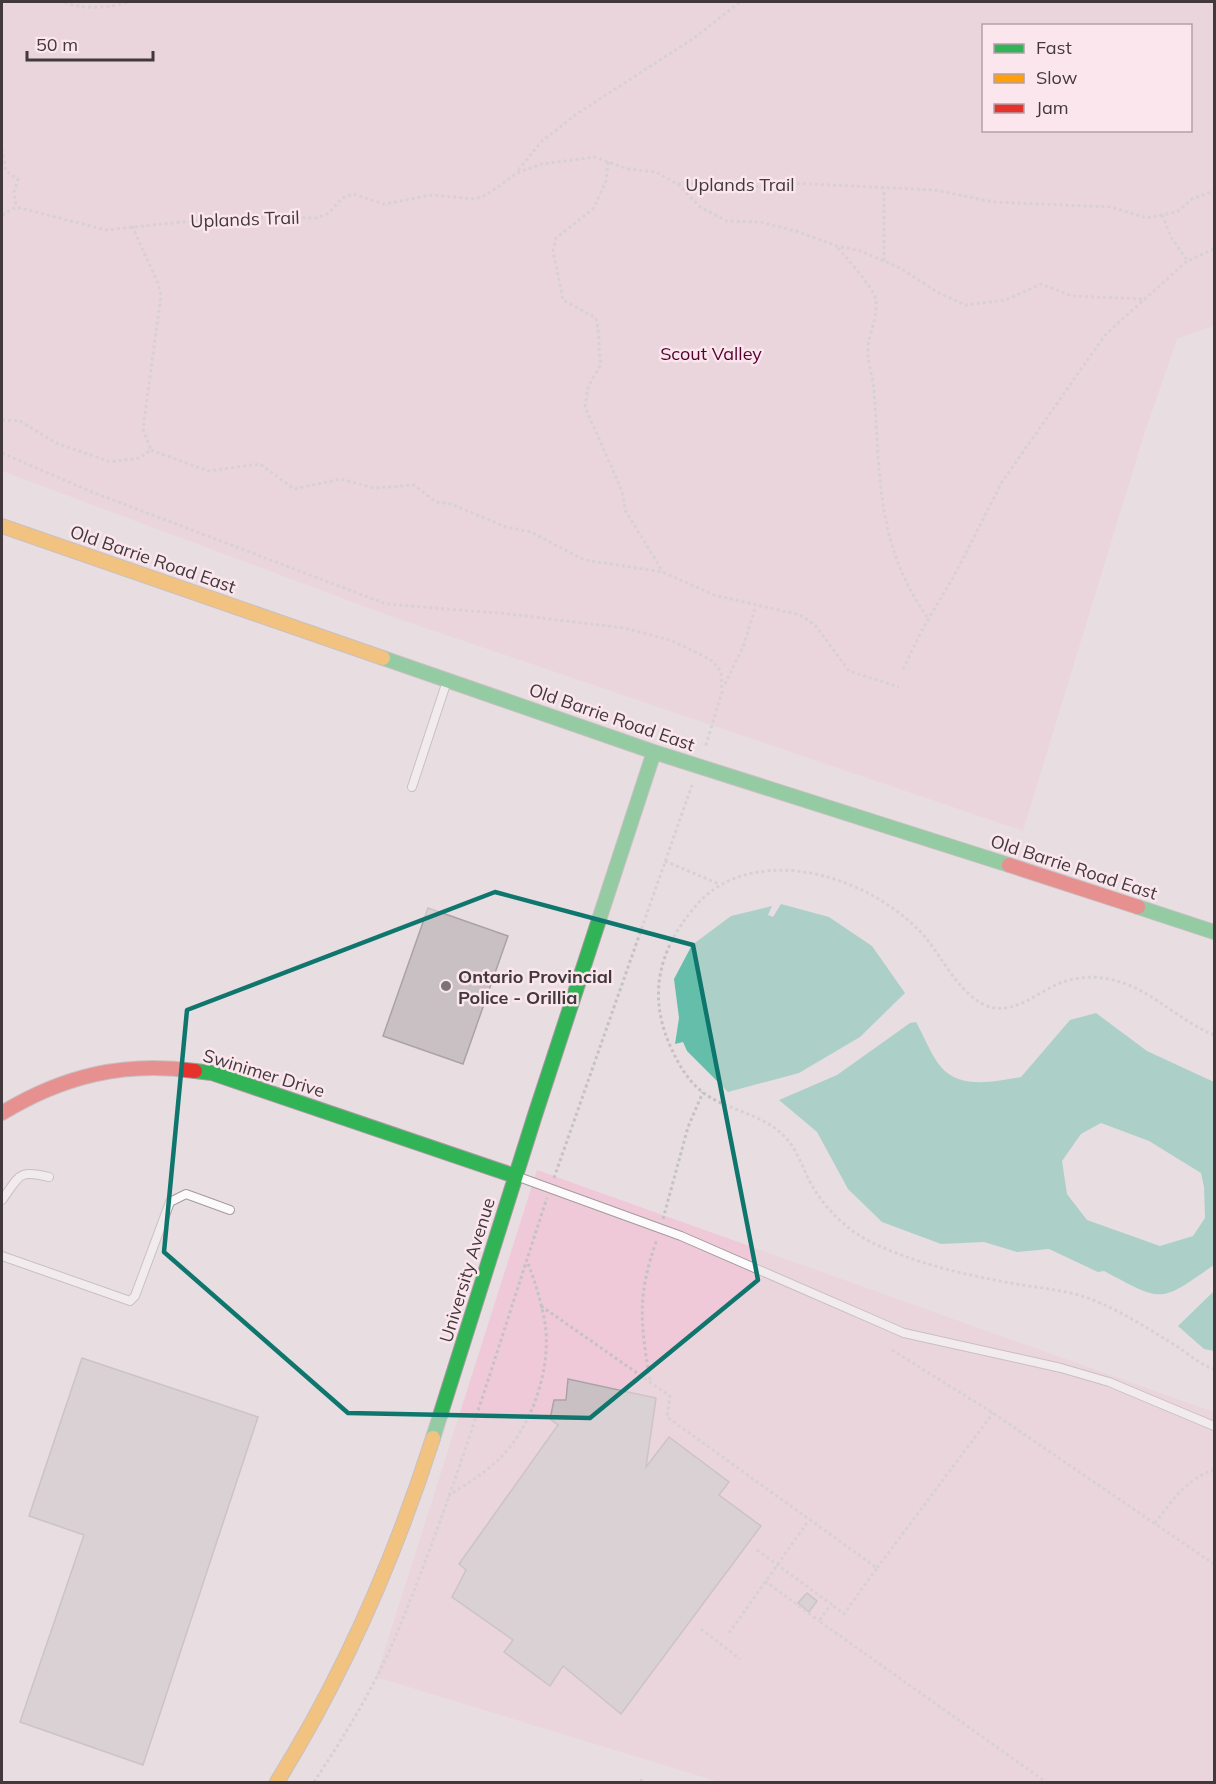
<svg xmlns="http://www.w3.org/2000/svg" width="1216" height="1784" font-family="Mulish,sans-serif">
<rect width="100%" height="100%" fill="#e8dee1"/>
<path fill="#f0c9d8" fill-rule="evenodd" d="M2,2h1212v324l-37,13 -34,99 -120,393 -639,-217 -382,-143zM984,26h206v104h-206z
M537,1170l677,242v370h-495l-343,-105z"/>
<path fill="#65bea9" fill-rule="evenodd" d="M781,904l48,13 43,29 33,47 -45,44 -61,36 -71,19 -41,-41 -4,-9 -8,2 4,-26 -5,-39 18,-34 39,-29 41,-10 -4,9 5,2z
M1096,1013l51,38 67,31v183c-55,38 -50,38 -110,6l-6,1 -49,-23 -32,3 -33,-10 -43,2 -59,-22 -34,-33 -31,-57 -38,-32 58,-25 73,-52 6,-1c8,14 15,33 25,45 19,23 56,14 80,10l49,-57zM1101,1123l48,18 52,32 3,14 1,31 -12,18 -33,10 -73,-26 -20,-26 -5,-33 19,-27z
M1214,1291v60l-10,-2 -26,-23z"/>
<path fill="#c9c0c3" stroke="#aaa3a5" stroke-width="1.5" d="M428,908l80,28 -45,128 -80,-28z
M82,1358l176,59 -115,348 -123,-43 64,-187 -55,-19z
M568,1379l88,19 -10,69 23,-30 60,45 -10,13 42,31 -140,188 -58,-48 -13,20 -46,-34 9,-12 -61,-43 14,-27 -7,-6 99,-139 -8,-6 4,-19h12z
M807,1593l10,8 -8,11 -11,-9z"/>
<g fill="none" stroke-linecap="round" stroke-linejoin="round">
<defs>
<path id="lane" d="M412,787l34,-103
M516,1176l165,60 223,97 157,35 48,14 105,44
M2,1200c18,-24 15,-31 47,-23
M2,1256l128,45 5,-5 35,-94 16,-8 44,16"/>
<path id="fast" d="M383,658l271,94 355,113
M1138,907l76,25
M195,1071l17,2 303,103
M433,1438l102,-323 119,-363"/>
<path id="slow" d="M2,526l381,132
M277,1782c67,-108 117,-222 156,-344"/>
<path id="jam" d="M1009,865l129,42
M2,1113c61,-37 122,-52 193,-42"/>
</defs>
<use href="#lane" stroke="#a29b9d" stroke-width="10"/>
<use href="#fast" stroke="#a29b9d" stroke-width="16"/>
<use href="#slow" stroke="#a29b9d" stroke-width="16"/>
<use href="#jam" stroke="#a29b9d" stroke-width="16"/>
<path stroke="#c5c2c2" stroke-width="3" stroke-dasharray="3 3" stroke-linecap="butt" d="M65,2c14,8 48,6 63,0
M2,149l4,22 12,8 -4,13 2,15
M608,162l-2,19 -13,28 -37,29 -3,13 10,49 33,18c4,16 2,30 5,46l-13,23 -3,20 37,84 3,19 38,62
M518,170l24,-29 36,-28 116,-75 46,-36
M678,184l22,23 27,14 33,1 36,9 41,15 24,5 39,17 39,25 26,12 41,-5 35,-16 31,12 71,3
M2,215l14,-8 90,23 124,-13 87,1 12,-5 13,-15 11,-4 31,10 48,-9 43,4 11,-4 31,-22 24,-9 54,-7 33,12 28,3 21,12 35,-2 36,6 32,-5 31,1 124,6 58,12 118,5 36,11 30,-6 15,-13 22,-8
M1162,215l10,24 15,21
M132,226l26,57 3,12 -18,134 8,21
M838,248c9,11 36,40 38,52 2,18 -7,32 -8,49 -1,13 5,28 6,41 6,84 2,156 54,228
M884,261v-73
M2,420l18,1 36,22 55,19 28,-4 12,-8
M151,450l57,21 52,-7 34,25 47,-10 33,9 40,-3 22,17 15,2 55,23 25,5 53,28 79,12 51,23 86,20 15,10 34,46 50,16
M2,453l90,39 294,112 123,10 115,14 46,12 40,19 11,12 1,21 -17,56
M903,669l21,-43 30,-50 48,-94 103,-147 82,-74 27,-12
M725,684l18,-37 13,-42
M665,861l54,23
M1214,1035c-39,-16 -68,-52 -112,-57 -13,-2 -29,0 -42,5 -22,9 -47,33 -73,23 -27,-11 -44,-47 -61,-68 -26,-30 -64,-52 -102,-62 -46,-12 -99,-7 -130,32 -37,44 -47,91 -21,144 8,17 19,34 35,44 24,15 55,19 75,39 12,11 18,28 25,43 16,32 43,57 76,70 44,19 91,29 138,37 26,4 51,6 76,17 28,12 54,29 80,45 12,8 23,18 36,22
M554,1178l138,-393
M663,1219l25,-92 15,-35
M541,1306l129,90 -3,21 210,151 -33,46 -13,-10
M892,1350l101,63 221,151
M650,1380c-10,-59 -13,-84 7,-141
M448,1496c17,-11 34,-21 49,-35 34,-31 55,-92 48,-138 -4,-22 -10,-42 -18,-62
M1155,1523c17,-22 32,-45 59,-53
M757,1550l74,54 -12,17 227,161
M877,1568l116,-155
M765,1581l54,40
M701,1629l39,30
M729,1633l80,-113
M314,1782c29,-44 59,-92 80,-142 60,-143 104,-294 153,-442
M641,1782l1,-6"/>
<use href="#lane" stroke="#fcfafa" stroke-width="8"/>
<use href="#fast" stroke="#30b455" stroke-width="14"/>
<use href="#slow" stroke="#ff9f0a" stroke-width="14"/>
<use href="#jam" stroke="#e5322d" stroke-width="14"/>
</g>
<path d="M0 0H1216V1784H0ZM495,892l198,53 65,335 -168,138 -242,-5 -184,-161 23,-242z" fill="#e8dee1" fill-opacity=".55" fill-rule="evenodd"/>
<path fill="none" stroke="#0f766e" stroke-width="4.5" stroke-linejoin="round" d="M495,892l198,53 65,335 -168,138 -242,-5 -184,-161 23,-242z"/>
<circle fill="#7b7376" stroke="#fbe6ed" stroke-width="2" cx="446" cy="986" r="6"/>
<g text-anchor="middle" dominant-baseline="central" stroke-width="5" stroke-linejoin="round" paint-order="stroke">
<g font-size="18" fill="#41393c" stroke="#fbe6ed">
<text x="740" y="184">Uplands Trail</text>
<text transform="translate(245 219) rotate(-2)">Uplands Trail</text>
<text transform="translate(153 559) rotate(19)">Old Barrie Road East</text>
<text transform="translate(612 717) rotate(19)">Old Barrie Road East</text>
<text transform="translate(1074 867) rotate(18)">Old Barrie Road East</text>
<text transform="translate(264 1073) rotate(17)">Swinimer Drive</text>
<text transform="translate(467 1270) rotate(-73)">University Avenue</text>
</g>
<g font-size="18" fill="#550130" stroke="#fbe6ed">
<text x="711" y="353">Scout Valley</text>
</g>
<g font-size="18" font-weight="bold" fill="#41393c" stroke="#fbe6ed" text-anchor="start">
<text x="458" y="976">Ontario Provincial<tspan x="458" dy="21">Police - Orillia</tspan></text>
</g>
</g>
<rect width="1216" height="1784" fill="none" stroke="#41393c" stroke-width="6"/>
<rect x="982" y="24" width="210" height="108" fill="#fbe6ed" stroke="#b1a1a6" stroke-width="1.5"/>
<rect x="994" y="44" width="30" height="9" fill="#30b455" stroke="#b1a1a6" stroke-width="1.5"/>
<text x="1036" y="54" font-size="18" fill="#41393c">Fast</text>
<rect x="994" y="74" width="30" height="9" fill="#ff9f0a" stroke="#b1a1a6" stroke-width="1.5"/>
<text x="1036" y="84" font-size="18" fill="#41393c">Slow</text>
<rect x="994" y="104" width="30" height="9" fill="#e5322d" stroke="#b1a1a6" stroke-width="1.5"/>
<text x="1036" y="114" font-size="18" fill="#41393c">Jam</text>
<path d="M27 51v9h126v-9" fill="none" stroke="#41393c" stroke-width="3"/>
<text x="36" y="51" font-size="18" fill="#41393c" stroke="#fbe6ed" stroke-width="4.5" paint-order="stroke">50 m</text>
</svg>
